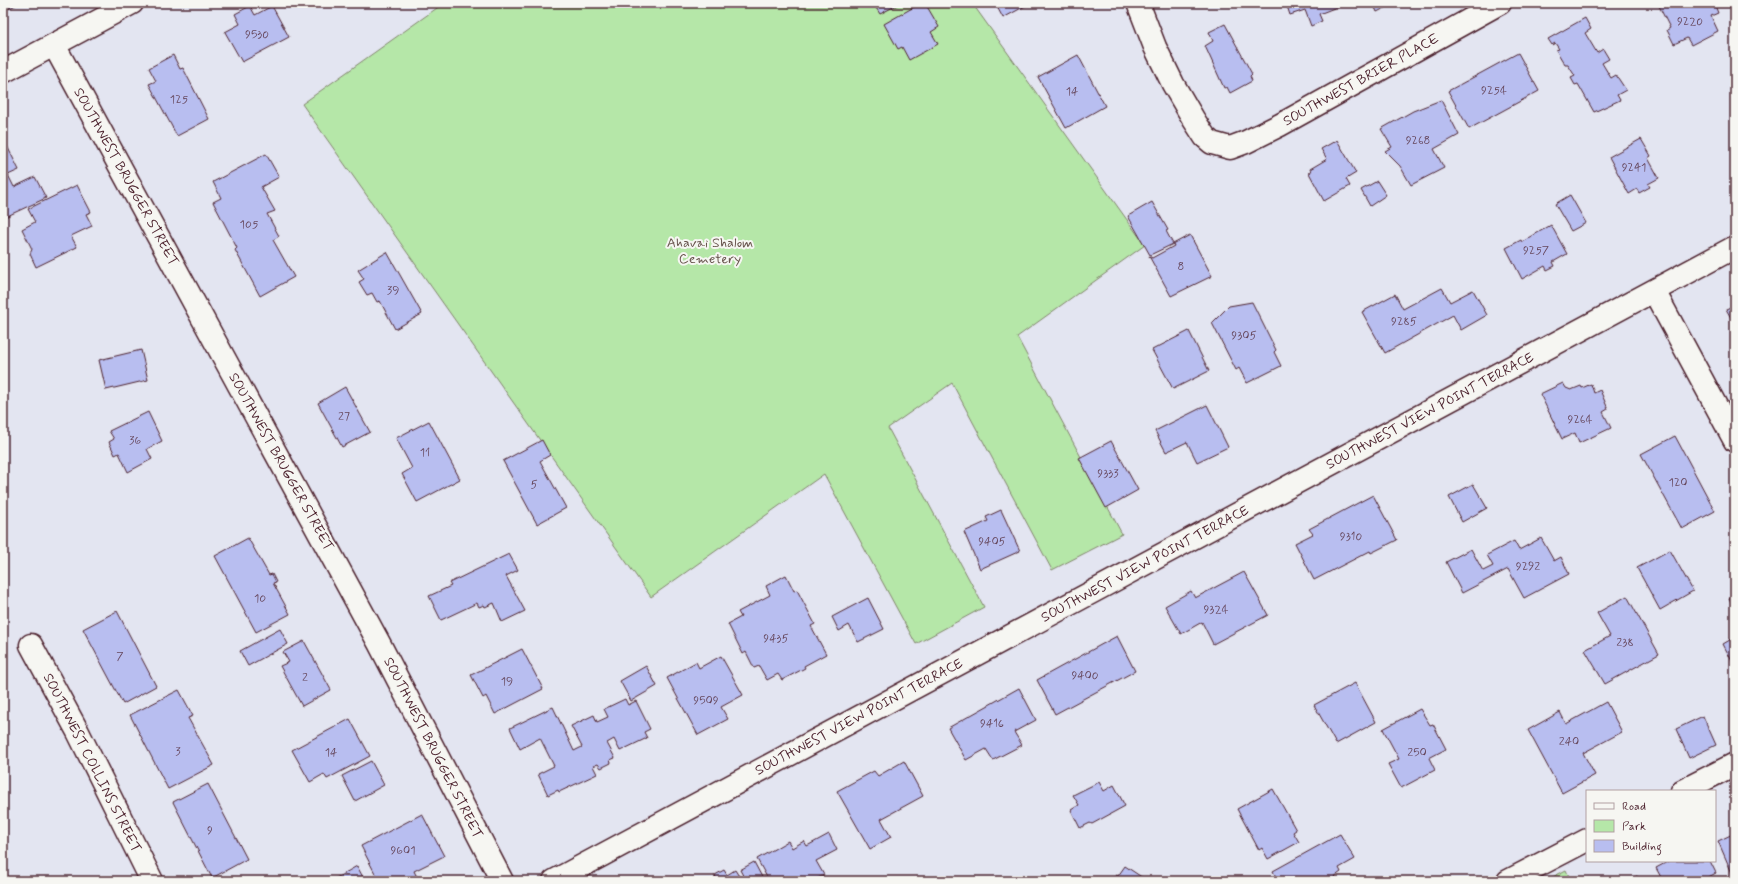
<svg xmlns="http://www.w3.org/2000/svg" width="1738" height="884" font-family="Mynerve,sans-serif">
<rect width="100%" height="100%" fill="#e3e5f1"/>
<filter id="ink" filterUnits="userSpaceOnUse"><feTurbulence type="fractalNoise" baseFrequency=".025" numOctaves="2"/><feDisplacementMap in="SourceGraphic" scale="8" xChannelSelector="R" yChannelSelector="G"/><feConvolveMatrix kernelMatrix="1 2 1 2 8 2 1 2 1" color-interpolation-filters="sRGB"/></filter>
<g filter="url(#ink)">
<path fill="#b5e7a8" stroke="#80836a" d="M444,3h528l173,242 -128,92 105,197 -70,36 -100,-187 -64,45 96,179 -68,37 -92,-170 -173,123 -349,-493z
M1566,870l5,11h-26z"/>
<path fill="#b8bef0" stroke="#4a1f2b" d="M3,3h16l-16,9z
M873,3h28l-21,11z
M921,3h4l14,24 -8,5 7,12 -29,16 -7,-13 -4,2 -14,-25z
M995,3h31l1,2 -24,13z
M1286,3h61l-28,11 3,7 -11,5 -6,-16 -15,5z
M1373,3h22l-18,9z
M1660,3h54l4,10 -7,3 7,15 -27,14 -4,-7 -13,6 -7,-14 3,-2 -12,-24z
M250,6l5,9 17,-9 17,31 -47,25 -17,-30 15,-8 -5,-10z
M1585,18l6,11 -6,4 12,20 6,-4 6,10 -7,4 9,15 5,-3 10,15 -9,5 3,5 -26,12 -16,-28 -3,1 -4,-7 4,-2 -7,-11h-3l-9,-15 3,-1 -4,-6 -3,2 -4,-6z
M1225,24l27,50 -2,2 2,5 -22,12 -3,-6 -3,1 -19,-42 8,-5 -4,-9z
M1518,53l21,38 -70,38 -21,-38z
M173,55l7,14 3,-1 26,51 -32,17 -28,-52 7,-3 -7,-13z
M1078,55l27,51 -39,22 -28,-51z
M1441,100l18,35 -25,14 10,19 -33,17 -11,-19 -15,-15 7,-4 -11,-18 32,-18z
M1641,139l10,17 -3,2 11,20 -11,6 2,3 -11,6 -2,-4 -8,5 -20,-37z
M1337,140l19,33 -10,6 4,7 -26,15 -15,-28 2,-1 -1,-3 17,-10 -6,-10z
M7,146l12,24 -11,5 6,12 21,-10 11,21 -43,20v-70z
M266,154l13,23 -18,10 14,24 -8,3 12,22 -6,4 21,37 -34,19 -25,-46 2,-2 -24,-46 8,-4 -8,-16z
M1377,181l9,14 -16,11 -9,-16z
M77,185l14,27 -5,2 6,12 -21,10 6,11 -41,20 -6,-13 2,-5 -10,-20 13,-7 -7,-13z
M1570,195l16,28 -15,8 -16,-27z
M1152,202l16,28 -2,1 7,13 -23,11 -22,-39z
M1551,225l16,29 -14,8 2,4 -8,4 -2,-4 -23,13 -16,-31 15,-8 1,2z
M1190,235l22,41 -41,20 -22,-40 3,2 22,-12 -1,-2z
M387,252l35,62 -27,15 -15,-28 -3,1 -5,-9 -5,2 -8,-13 5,-3 -6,-9z
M1442,288l8,14 23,-12 14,25 -26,15 -8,-15 -68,38 -23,-41 33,-18 8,15z
M1252,302l24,48 -2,2 7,14 -34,17 -8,-15 -3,2 -24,-47 17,-17z
M1735,305v20l-9,-16z
M1189,331l20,40 -36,18 -21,-39z
M141,350l7,30 -42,10 -7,-30z
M1563,383l3,5 5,2 10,-4 1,2 9,-4 3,9 6,-3 8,19 -5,3 8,16 -32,15 -4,-10 -13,6 -22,-45z
M345,387l25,45 -28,15 -24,-44z
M1207,405l21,42 -31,15 -10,-20 -21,10 -11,-21z
M148,412l14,29 -15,8 5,10 -24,13 -9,-19 -4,2 -6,-13 5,-3 -5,-8z
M429,421l31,58 -43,23 -15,-28 10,-6 -16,-30z
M1675,436l40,75 -33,18 -41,-75z
M542,440l8,15 -10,6 26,47 -29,16 -34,-63z
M1111,441l27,49 -32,18 -27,-50z
M1473,484l14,24 -25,14 -13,-25z
M1373,495l24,45 -26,13 -1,-2 -56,29 -19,-37 18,-9 -4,-5z
M1001,510l19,41 -40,18 -16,-37 24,-11 -2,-4z
M248,538l21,37 3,-1 4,8 -3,1 17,31 -34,18 -41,-76z
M1541,538l13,23 7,-4 8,17 -45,24 -16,-29 -46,24 -16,-31 25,-13 12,22 10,-5 -6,-11 27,-14 5,9z
M1670,550l23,41 -33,19 -23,-42z
M509,554l9,16 -12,6 19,35 -23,11 -8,-19 -9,4 -1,-2 -5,2 -2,-4 -36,17 -12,-24 22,-10 -2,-3z
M1244,572l24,43 -55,29 -11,-22 -21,12 -16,-28 26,-15 4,7z
M786,575l8,16 3,-1 18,34 -4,2 15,28 -22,12 1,2 -23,12 -4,-6 -11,6 -8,-14 -5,2 -8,-16 -3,2 -15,-30 13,-7 -3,-5 32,-17 -4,-9z
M1735,595v15l-6,-12z
M1627,596l32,58 -54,30 -20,-34 25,-14 -13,-23z
M868,598l16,31 -26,13 -9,-17 -10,6 -7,-14z
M117,611l39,75 -33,18 -40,-75z
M280,629l8,15 -40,22 -8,-15z
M1117,636l18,35 -80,43 -18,-34z
M1735,637v30l-12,-23z
M304,641l27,49 -29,16 -22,-40 9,-4 -6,-10z
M522,649l21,40 -48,25 -9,-18 -3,2 -12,-23z
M721,656l22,39 -22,12 7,12 -30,16 -31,-57 29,-16 3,6z
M646,666l11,20 -26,15 -11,-20z
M1355,683l21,39 -40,22 -22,-39z
M1019,688l17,32 -22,12 8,13 -29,15 -7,-11 -20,11 -18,-32z
M179,690l14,26 -5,2 26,47 -46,24 -38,-74z
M625,699l3,6 8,-4 14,28 -6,3 3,6 -27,13 -6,-12 -7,4 8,15 -5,2 1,3 -10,5 -3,-4 -5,2 4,8 -38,18 -1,-2 -10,5 -10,-21 16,-8 -14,-28 -20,11 -10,-21 43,-21 21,44 8,-4 -11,-21 23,-11 3,7 11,-5 -4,-8z
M1606,702l16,30 -39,21 12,22 -33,18 -34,-63 32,-18 6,12z
M1420,709l10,16 3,-1 13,25 -17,9 6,12 -34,18 -13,-24 11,-5 -16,-30z
M1703,716l13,29 -27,13 -13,-29z
M350,719l20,37 -43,23 -3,-5 -14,8 -18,-32z
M371,761l13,24 -29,16 -13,-25z
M904,761l19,35 -42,23 10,18 -21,12 -33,-58 37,-20 4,5z
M1099,782l5,9 10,-6 11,21 -33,18 -2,-1 -10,5 -9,-18 8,-5 -6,-10z
M208,784l39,75 -35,19 -39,-76z
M1273,789l23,41 -3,2 6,10 -31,17 -6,-11 -3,2 -22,-41z
M422,814l22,42 -30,15 5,10h-40l-18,-35z
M1735,833v47l-17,-39z
M829,834l8,16 -21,11 8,14 -12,6h-43l-12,-22 31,-18 4,7 12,-7 3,5z
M1340,834l15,25 -16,9 2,4 -7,5 3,4h-59l-5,-10z
M1669,861h41l6,12 -15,8h-38l-7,-13z
M754,862l10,19h-18l-6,-11z
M357,866l8,15h-34z
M1125,866l18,12 -2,3h-30l5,-6 2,1z
M724,870l3,5 8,-5 7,11h-25l-2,-6z
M1637,876l3,5h-11z
M1081,877l7,4h-9z"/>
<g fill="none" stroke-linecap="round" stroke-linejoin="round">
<defs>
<path id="minor" d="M1138,3l17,44 18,37 21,36 11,17 7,6 18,5 16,-6 34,-17 220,-122
M54,45l325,598 123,238
M3,72l129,-69
M1654,291l81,150
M31,645l47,87 74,149
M554,881l1181,-634"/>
<path id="tertiary" d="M1682,791l53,-27
M1508,881l79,-41"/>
</defs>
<use href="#minor" stroke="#4a1f2b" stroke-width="25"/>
<use href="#tertiary" stroke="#4a1f2b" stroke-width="25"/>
<use href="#minor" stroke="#f6f6f2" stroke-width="22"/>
<use href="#tertiary" stroke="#f6f6f2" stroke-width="22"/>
</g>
</g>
<g text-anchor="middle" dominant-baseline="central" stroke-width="4" stroke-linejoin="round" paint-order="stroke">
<g font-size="12" fill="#66475c">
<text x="1690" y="22">9220</text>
<text x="257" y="35">9530</text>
<text x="1494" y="91">9254</text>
<text x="1072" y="92">14</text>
<text x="179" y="100">125</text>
<text x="1418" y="141">9268</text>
<text x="1634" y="168">9241</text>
<text x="249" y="225">105</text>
<text x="1536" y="251">9257</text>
<text x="1181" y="267">8</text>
<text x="393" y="291">39</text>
<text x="1404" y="322">9285</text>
<text x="1244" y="336">9305</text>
<text x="344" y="417">27</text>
<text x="1580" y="420">9264</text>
<text x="135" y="441">36</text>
<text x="425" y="453">11</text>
<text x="1108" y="474">9333</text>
<text x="1678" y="483">120</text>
<text x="534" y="485">5</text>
<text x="1351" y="537">9310</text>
<text x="992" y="542">9405</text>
<text x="1528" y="567">9292</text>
<text x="260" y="599">10</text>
<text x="1216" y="610">9324</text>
<text x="776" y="639">9435</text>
<text x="1625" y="643">238</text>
<text x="120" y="657">7</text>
<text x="1085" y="676">9400</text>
<text x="305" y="678">2</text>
<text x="507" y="682">19</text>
<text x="706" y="701">9509</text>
<text x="992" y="724">9416</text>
<text x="1569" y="742">240</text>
<text x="178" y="752">3</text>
<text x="331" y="753">14</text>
<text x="1417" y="753">250</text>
<text x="210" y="831">9</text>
<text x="403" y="851">9601</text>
</g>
<g font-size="14" fill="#4a1f2b" stroke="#f6f6f2">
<text transform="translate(1361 80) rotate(-29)">SOUTHWEST BRIER PLACE</text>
<text transform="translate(126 177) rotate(61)">SOUTHWEST BRUGGER STREET</text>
<text transform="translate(1430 411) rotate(-28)">SOUTHWEST VIEW POINT TERRACE</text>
<text transform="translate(281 462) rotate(61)">SOUTHWEST BRUGGER STREET</text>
<text transform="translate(1145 564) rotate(-28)">SOUTHWEST VIEW POINT TERRACE</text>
<text transform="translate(859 717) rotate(-28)">SOUTHWEST VIEW POINT TERRACE</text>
<text transform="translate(433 748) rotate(63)">SOUTHWEST BRUGGER STREET</text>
<text transform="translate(92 763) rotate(63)">SOUTHWEST COLLINS STREET</text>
</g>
<g font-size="14" fill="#65514a" stroke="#f6f6f2">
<text x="710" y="243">Ahavai Shalom<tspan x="710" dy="16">Cemetery</tspan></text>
</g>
</g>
<rect width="1738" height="884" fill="none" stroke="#f6f6f2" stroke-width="16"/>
<rect x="8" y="8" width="1722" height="868" fill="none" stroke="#4a1f2b" stroke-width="1.5" filter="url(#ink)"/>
<rect x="1586" y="790" width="130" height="72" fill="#f6f6f2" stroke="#b1a0a2"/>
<rect x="1594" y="803" width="20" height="6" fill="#f6f6f2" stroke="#b1a0a2"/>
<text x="1622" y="810" font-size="12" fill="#4a1f2b">Road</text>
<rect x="1594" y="820" width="20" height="12" fill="#b5e7a8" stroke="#b1a0a2"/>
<text x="1622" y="830" font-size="12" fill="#4a1f2b">Park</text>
<rect x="1594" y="840" width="20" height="12" fill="#b8bef0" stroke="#b1a0a2"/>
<text x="1622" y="850" font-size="12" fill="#4a1f2b">Building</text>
</svg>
